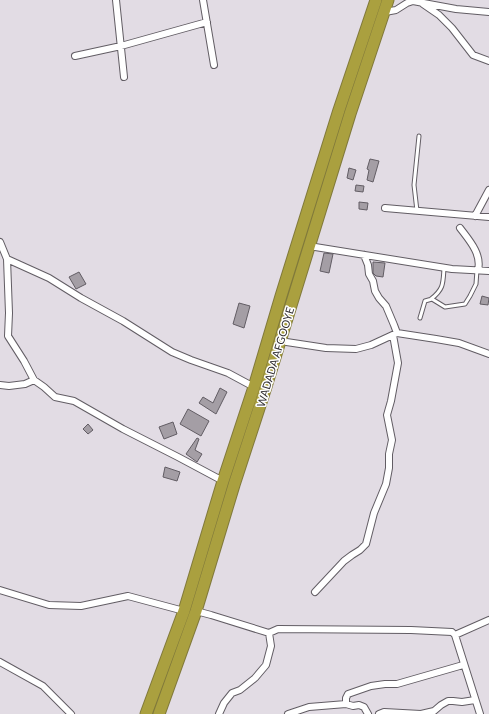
<svg xmlns="http://www.w3.org/2000/svg" width="489" height="714" font-family="Lato,sans-serif">
<rect width="100%" height="100%" fill="#e2dce4"/>
<path fill="#a49ea5" stroke="#625d64" d="M370,159l9,2 -6,21 -6,-2 2,-10 -2,-1z
M349,168l7,2 -3,10 -6,-2z
M356,185l8,1 -1,6 -8,-1z
M359,202l9,1 -1,7 -8,-1z
M324,253l9,1 -4,19 -9,-2z
M373,262l12,1 -2,14 -7,-1 -3,-3z
M79,272l7,12 -10,5 -7,-12z
M482,296l7,2 -1,7 -8,-1z
M239,303l11,3 -6,22 -11,-4z
M220,388l7,4 -11,22 -17,-11 4,-6 10,6z
M188,409l21,12 -8,15 -21,-12z
M173,422l4,12 -13,5 -5,-12z
M88,424l5,6 -5,4 -5,-5z
M197,438l2,1 -4,11 7,4 -5,8 -11,-8z
M165,467l15,5 -3,9 -14,-4z"/>
<g fill="none" stroke-linecap="round" stroke-linejoin="round">
<defs>
<path id="lane" d="M417,211l-3,-26 5,-49
M431,299c13,-10 12,-16 13,-31
M420,318l5,-17 7,-2 13,8 20,-3 5,-8 6,-12 1,-14"/>
<path id="street" d="M116,0l8,77
M203,0l11,65
M423,4l16,11 13,13 21,27 16,6
M385,12l11,-2 11,-7 6,-2 43,8 33,3
M75,56l46,-10 86,-24
M385,208l104,9
M475,216l14,-26
M460,228c9,12 22,26 18,42
M0,242l7,17 2,54 -1,23 16,25 10,19 10,7 11,10 19,4 49,28 55,28 45,24
M309,246l143,23 37,2
M364,255l4,10 1,9 4,7 2,10 4,7 7,8 8,19 3,8
M7,259l42,19 32,20 42,23 49,31 19,8 37,13 26,14
M280,341l46,7 30,1 15,-4 26,-12 39,6 23,4 30,11
M0,385l9,1 16,-2 9,-4
M0,590l49,15 32,1 47,-10 56,15
M315,592l29,-31 8,-6 8,-5 6,-6 8,-31 12,-29 3,-16v-14l3,-14 -5,-25 4,-14 7,-38 -5,-28
M196,611l15,4 58,18 9,-4 133,1 41,2 3,3 25,79
M455,635l34,-15
M0,662l43,24 28,28
M346,704v-6l2,-4 23,-8 14,-2h12l66,-19
M219,714l5,-11 8,-10 8,-3 15,-12 11,-13 5,-19 -2,-13
M288,714l21,-7 37,-3 7,2 6,-1 5,2 4,7
M379,714l5,-2 37,2 13,-3 7,-6 7,-4h5l9,1 13,-2"/>
<path id="highway" d="M146,714l38,-103 39,-130 31,-94 27,-91 58,-186 37,-110
M159,714l37,-103 38,-126 31,-95 85,-276 38,-114"/>
</defs>
<use href="#lane" stroke="#625d64" stroke-width="5"/>
<use href="#street" stroke="#625d64" stroke-width="8"/>
<use href="#highway" stroke="#80793b" stroke-width="13"/>
<use href="#lane" stroke="#fff" stroke-width="3"/>
<use href="#street" stroke="#fff" stroke-width="6"/>
<use href="#highway" stroke="#aaa03f" stroke-width="11"/>
</g>
<g text-anchor="middle" dominant-baseline="central" stroke-width="3" stroke-linejoin="round" paint-order="stroke">
<g font-size="11" fill="#323033" stroke="#fff">
<text transform="translate(275 357) rotate(-73)">WADADA AFGOOYE</text>
</g>
</g>
</svg>
